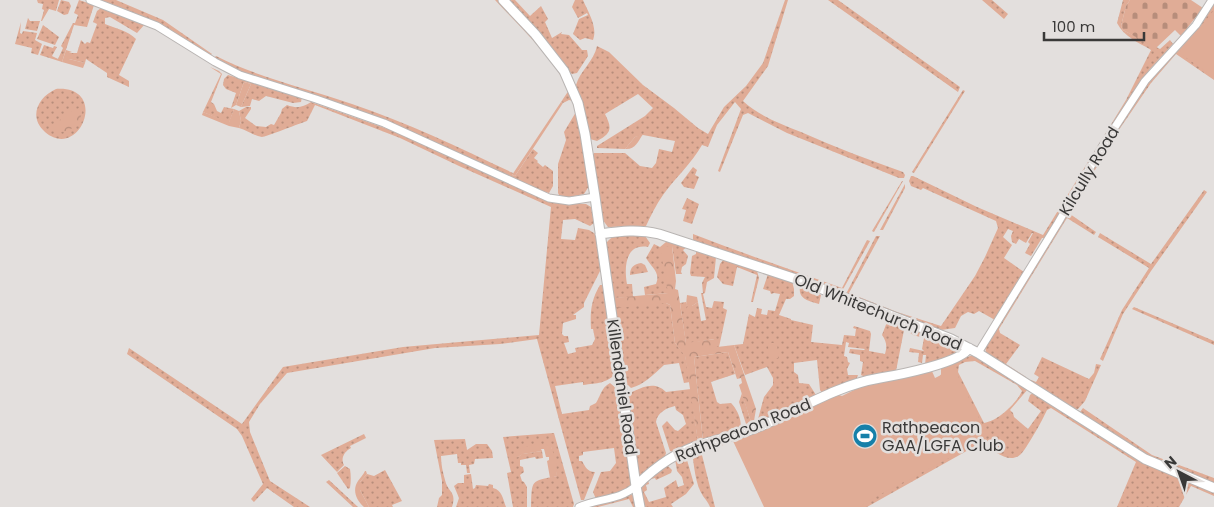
<svg xmlns="http://www.w3.org/2000/svg" width="1214" height="507" font-family="Poppins,sans-serif">
<defs>
<pattern id="grass-dots" width="8" height="8" patternUnits="userSpaceOnUse" patternTransform="scale(1.25)"><rect width="8" height="8" fill="#e0ac96"/><path d="M2 2h.1M6 6h.1" fill="none" stroke="#b78d7b" stroke-width="1.8" stroke-linecap="round"/></pattern>
<pattern id="forest-crowns" width="20" height="18" patternUnits="userSpaceOnUse" patternTransform="scale(1.25)"><rect width="20" height="18" fill="#e0ac96"/><path d="M2 6a3 3 0 1 1 6 0M12 15a3 3 0 1 1 6 0" fill="none" stroke="#b78d7b"/></pattern>
<pattern id="cemetery-stones" width="16" height="16" patternUnits="userSpaceOnUse" patternTransform="scale(1.25)"><rect width="16" height="16" fill="#e0ac96"/><path d="M2 7V4a2 2 0 0 1 4 0v3zM10 15v-3a2 2 0 0 1 4 0v3z" fill="#b78d7b"/></pattern>
</defs>
<rect width="100%" height="100%" fill="#e3dfdd"/>
<path fill="url(#grass-dots)" fill-rule="evenodd" d="M37,0h22l-3,11 -7,-2 -7,12h-2l-3,10 -12,-2 3,-11 2,3h11l3,-11 -2,-1 1,-5 -5,-1z
M61,0l8,2 2,4 -3,8 -4,1 -7,-4z
M79,0l15,5 -7,22 -13,-2 -12,37 -22,-7 4,-10 9,3 1,-2 3,1 -5,9 6,3 5,-11 -2,-2 12,-23h2l3,-8 -4,-2z
M100,0h16l47,20 49,34 -2,2c-35,-25 -68,-42 -110,-56z
M495,0h3l48,52 17,21 16,42 10,71 -5,8 -18,4 -7,-3 -1,-2v-29l8,-24 -2,-8 12,-20 -3,-11 -4,-1 -6,3 -2,-1 8,-12c-18,-35 -48,-62 -74,-90z
M507,0h8l15,16 11,-10 7,13 -3,3 7,16 10,-6 -1,2 8,1 13,15h5l1,6 -11,17 -5,1 -3,-2z
M575,0h8c5,12 15,27 10,40l-8,-2 -5,2 -7,-6 6,-15 9,-4 -1,-2 -9,5 -6,-11z
M785,0h3l-20,66 -25,35c16,15 38,23 58,31 34,15 68,28 102,40l2,3 -1,3h-5l-112,-45 -39,-20 -5,2 -23,57 -2,-1 23,-62 -6,-7 -18,23 -9,22 -6,-2c-10,18 -27,33 -39,50 -7,10 -12,20 -17,31l-38,1 -6,-8 -10,-63 2,-3h31l15,13 12,2 4,-5 3,-14 13,3 3,-11 -32,-6 -8,2 -10,12 -28,-1v-2l48,-30 8,-8 -15,-14 -33,20c7,14 7,19 -8,27l-7,-2 -14,-54c4,-14 18,-24 21,-39l12,6 34,33 31,23 24,20 10,6 16,-27 22,-21 17,-23z
M828,0h10l122,87 -2,5z
M982,0h10l16,14 -4,5z
M1123,0h7l-4,6 -5,20 2,4 37,19 10,-9 3,4 -23,25 -10,14 -95,155h-3l-11,18 -6,-3 5,-9 -2,-2 5,-9h-1l-6,10 -7,-4 -3,5 -4,-2 -1,-6 2,-5 -5,-2 -5,8 9,8 -8,13 20,14 -29,48 -16,-9 -5,3 -6,-2 -7,4 -6,12 -14,2 -93,-34 -1,-4 29,-56h4l-31,57 48,19 44,14 34,-50 10,-19 13,-29 -2,-7 -73,-33 -2,2 -10,-4 -2,-5 2,-5h2l64,31 66,28 83,-135 25,-50c-13,-8 -27,-13 -34,-27z
M1214,1v79l-38,-26 -25,29 -39,57 -42,74 26,18 -2,3 -27,-17 -68,111 1,4 20,12 -14,19 20,13v2l-35,-23 -5,-4 -1,-6 115,-192 44,-67z
M101,8l44,16 -8,9 -27,-16 -5,1v6c10,4 23,7 31,15l-17,36 10,6v6l-22,-10v-4l-21,-14 -1,4 -16,-4v-6h8l4,-13 4,4 2,-2 3,1 7,-19 -4,-2 4,-11z
M21,22l-1,11 2,1 1,-3 14,2 -2,7 7,4 -4,11 -7,-2 1,-5 -17,-4z
M43,25l16,12 -4,8 -18,-6z
M216,56c43,22 91,32 136,48 56,19 108,44 161,69l-1,2 3,1 18,-27 5,4 -4,5 4,3 -1,1 6,5 2,-2 8,6v15l-4,7 -4,-1 -160,-71 -43,-17 -102,-32 -26,-14z
M210,67l9,4 3,3 -11,28 3,2 3,7 4,2 3,-6 10,2 -5,14 -26,-11 18,-38z
M228,75l74,22 -1,5 -8,1 -27,-7 -7,5 -7,-2 -2,7 -9,1 10,-23 -7,-2 -8,23 -5,3 5,-15 -10,-4 -3,-4 1,-6z
M56,89c54,-4 24,73 -11,43 -17,-15 -7,-35 11,-43z
M963,90l2,1 -51,82 -2,-1z
M311,102l91,32 150,69 34,1 5,3 3,16 -4,3 -15,-7 -12,1 -2,19 14,1 3,-12 11,2 8,5 5,36h-2l-16,32v4l-11,8h3v4l-13,4 -1,11 2,2h4l1,6 -5,1 4,11 8,-2 -1,-4 17,-3 3,-6 -2,-10h-2c-1,-17 0,-29 9,-44h4l13,88c-12,11 -19,10 -34,12v-3l-28,4 7,28 27,-4 1,-4 6,-3c5,-8 5,-15 14,-20l6,5 2,-1 14,95c-6,13 -23,14 -36,17l-3,-7 8,-20 9,-1 6,-8 -2,-15 -31,4v3l-4,1v5h3c3,5 5,11 13,11l-11,28h-3l-44,-161 -37,5 -65,4 -148,25 -27,31 -11,18 1,10 20,49 40,26h-16l-27,-19 -13,14 -3,-3 12,-15 -21,-48 -5,-7 -110,-75 2,-6 113,76 41,-57 120,-20 136,-12 12,-128 -92,-41 -59,-28 -85,-33 -8,16c-6,2 -42,16 -45,16 -8,-1 -15,-7 -23,-9l2,-7 -2,-10 7,-4h5v2l-6,9 11,8 10,1 5,-3 3,1 7,-12 1,-4 5,-4c10,4 16,2 24,-3z
M693,167l4,3 -2,5 4,2 -5,12 -10,-2 -3,-4z
M902,181h1l-29,51 -2,-1z
M905,184v4l-22,42h-3z
M1204,190l3,2 -56,79 -28,43 -20,47 -3,-2 22,-49 27,-42 -51,-31 2,-4 51,31z
M687,198l12,6 -7,20 -9,-3 3,-11 -4,-1z
M634,234l11,2 5,7 -2,4c-23,-4 -24,21 -21,37h5l1,13 -18,1 51,5 4,2 5,38 10,12 5,27 -6,1 -5,-20 -15,2c-11,10 -19,19 -33,23l-3,-3h-3l-19,-141c5,-10 18,-9 28,-10z
M693,234c49,19 99,36 149,54l25,-48 3,1 -29,52 -148,-53z
M666,242h4l17,5 -4,3 5,6 -2,8 -4,3 -1,5 1,2h-6l-4,-28 -3,47 -24,2 -1,-8 12,-3c5,-12 -5,-17 -10,-26l8,-14 6,3z
M696,250l20,7 -2,21 -7,4 -2,11 -2,1 3,13 6,1 2,-7 10,1 -1,6 4,2 -8,37 -3,1 -2,-9 -28,5 -6,-41 6,-1v3l6,1 6,-4 3,19 5,-1 -5,-27h2l-1,-10 3,-6 -14,-1 -1,-3 2,-17 4,-2z
M724,259l33,12 2,7 -6,24h-2l6,-27 -20,-8 -4,19 -10,-2 -6,-7 3,-13z
M641,263l4,2 3,7 -18,3c0,-8 4,-11 11,-12z
M768,274l24,7 2,8v7l-4,3h-4l-7,16 12,4v1l22,5 -2,17 31,3 2,-10 11,1 1,-7 -3,-1 1,-2 16,5 1,3 -2,17 16,3c2,-7 2,-12 -3,-19l5,-13 -3,-1 3,-3 18,7 -9,46 14,-4v3l-45,7 -4,-2 2,-13 -3,-1v-6l-11,-2 1,-4 14,1 1,-1 -17,-2 1,-4 -3,-1 -2,14 3,1 1,5 2,1 -3,6 1,6h10l-2,5 -34,13 -2,-3 -3,-30 -23,3v9l4,3 1,8 10,1 7,11 -56,26 -2,-2 6,-22 9,-12v-7l-6,-11 -22,8 -11,-30 9,-1 6,-30 6,3 2,-9 5,1 -1,5 6,1 1,-5 7,1 5,-17 -6,-1 -3,1 -1,-3 -7,-2z
M800,287l21,8 -2,9c-10,-3 -21,-5 -19,-17z
M1134,307l80,34v4l-82,-36z
M911,328l15,4 35,17 -1,4 -35,12 1,-10h-3l-1,8 -4,-1 1,-9 -10,-1 1,-4 14,3 -2,-2 2,-11 -11,-3 -4,-3z
M728,352l7,22 -24,8 6,20 3,2 11,-1c6,6 12,18 9,27l-67,22 -3,-1 -8,-25 5,-5 8,9 3,1 8,-7 -3,-9 -7,-5 -1,-4c-9,2 -18,7 -19,16l10,31 -2,6 -23,17 -3,-1 -11,-78 1,-3c13,-6 26,-14 38,-2l25,-3 7,53 5,-2 -9,-83z
M975,355l53,34 -18,21 3,3 1,4 14,12 13,-18 -13,-10 2,-6 3,-2 108,68 73,31v4l-23,-10 -12,21h-62l19,-45 -85,-54 -4,2c-5,11 -11,21 -17,31 -3,4 -5,9 -9,13 -11,11 -28,-3 -37,-11l-5,1 -112,63h-26l107,-142 22,-9zM975,361l42,24 5,6c-6,13 -24,30 -38,32l-26,-51 1,-7 6,-3z
M1042,357l47,22 5,-6 2,-9 5,1 -16,36 -7,8h-5l-43,-27 1,-2 5,2 3,-5 -5,-3z
M742,393l9,29 -5,2 -7,-22z
M1083,408l69,47 62,23v8l-68,-30 -65,-42 -1,-2z
M554,433l20,71 -1,3h-42c1,-27 -1,-26 26,-31l-6,-29 -22,-1 -12,12 5,-4 20,-3 1,7 -7,1 -1,-2 -15,3v6l3,1 1,5 -4,3 2,6 2,1 3,5v20h-14l-6,-34 4,-1 -8,-35z
M364,434l2,4 -16,8 1,2c-6,3 -11,10 -7,17l-7,7 -16,-17z
M465,439l2,11 9,-6h11l5,7 1,7 -18,1 -1,5 -5,1 1,8h-3l-1,-8h-5v-2h-3l-1,-9 -16,2c0,9 2,17 4,24 3,13 12,11 7,27h-15l2,-9 3,-3v-14l-8,-41z
M726,442l1,2 -26,7 14,56h-5c-2,-5 -4,-7 -7,-11 -8,-12 -9,-31 -11,-45z
M681,456l6,4 7,24 -8,10 -15,10 2,3h-29l-4,-18 2,-7 24,-18 6,6 -1,3 -15,7 -1,-2 -7,2 1,4 -3,1 1,5 -3,2 5,10 17,-5 -2,-9 12,-8 2,7 6,-2 -2,-8 -5,-6 -2,-12z
M345,466l5,3c1,6 1,13 0,19l-2,1 -11,-16z
M385,470l17,31 -10,4 1,2h-24l-9,-17v-8l7,-8 7,2z
M471,474l2,15 2,-1 1,-3 12,1 1,-2 4,1v3c9,2 10,11 13,19h-50l3,-9 -5,-12 4,-3h6v-8z
M329,480l29,27h-5l-27,-25z
M630,493l4,4 3,10h-4l-4,-8 -31,8h-13z"/>
<path fill="url(#forest-crowns)" d="M82,107c1,17 -13,28 -29,24 7,-14 14,-19 29,-24z
M672,246l4,35 -1,8 3,1 8,53 29,-4 2,8 17,-2 22,64 -2,12 -3,1 -12,-37 3,-2 -1,-5 -4,1 -9,-27 -34,5 9,84 -5,1 -13,-86 -10,-13 -5,-38 -4,-2 -50,5 -2,-10 54,-5 -8,-46z"/>
<path fill="url(#cemetery-stones)" d="M1130,0h61l12,8 -22,28 -6,-6 -19,18 -33,-18 -2,-4 5,-20z"/>
<path fill="#e0ac96" d="M1214,10v67l-35,-24z
M66,50l6,2 -3,1v6l16,4 -2,5 -21,-6z
M244,82l7,2 -10,23 -5,-2z
M561,102l2,1 -48,73 -3,-1z
M234,109l5,2 2,10 -2,7 -10,-2 -27,-11 1,-3 26,10z
M643,134c-5,8 -8,16 -18,15l10,-12z
M687,295l10,2 1,5 -6,4 -1,6 -3,2 -3,-3 3,-5 -2,-1z
M768,343h9l1,15 -9,1z
M948,365l6,3 33,66 -2,5 -119,63 -6,5h-96l-31,-66 103,-47 6,2 20,-10 69,-17 4,9 6,-3v-8z
M545,444l6,3 5,12 1,17 -7,2 -3,-17 2,-1v-3h-3l-2,-8h-3l1,2 -19,3 -9,5 -1,-4c7,-10 21,-10 32,-11z
M365,471h1l1,3 -7,8v8l9,17h-5c-8,-7 -12,-17 -6,-26 3,-4 5,-6 7,-10z"/>
<g fill="none" stroke-linecap="round" stroke-linejoin="round">
<defs>
<path id="minor" d="M90,0l67,26 58,36 25,13 76,24 68,24 165,75 20,3 26,-4
M978,353l80,-130 44,-76 43,-66 51,-56 16,-25
M579,507c19,-9 40,-6 57,-21"/>
<path id="tertiary" d="M503,0l32,34 29,37 14,32 7,31 10,63 41,289 4,21
M600,234c21,-3 39,-5 59,0l140,46 152,59 27,14 167,106 69,29
M636,486c18,-18 42,-35 67,-42 20,-6 39,-10 58,-18 39,-17 77,-41 119,-48 18,-3 81,-15 89,-30"/>
</defs>
<use href="#minor" stroke="#b9b5b3" stroke-width="9"/>
<use href="#tertiary" stroke="#b9b5b3" stroke-width="11"/>
<use href="#minor" stroke="#fff" stroke-width="7"/>
<use href="#tertiary" stroke="#fff" stroke-width="9"/>
</g>
<defs>
<symbol id="stadium-disc" viewBox="-11 -11 22 22"><circle r="9.5" fill="#1680a9" stroke="#e3dfdd"/><path d="M0-5a6.5 5 0 1 0 0 10a6.5 5 0 1 0 0-10ZM-3.5-1.8h7v3.6h-7Z" fill="#fff"/></symbol>
</defs>
<g fill-rule="evenodd">
<use href="#stadium-disc" x="851" y="422" width="28" height="28"/>
</g>
<g text-anchor="middle" dominant-baseline="central" stroke-width="5" stroke-linejoin="round" paint-order="stroke">
<g font-size="16" fill="#3a3938" stroke="#e3dfdd">
<text transform="translate(1089 171) rotate(-59)">Kilcully Road</text>
<text transform="translate(878 312) rotate(22)">Old Whitechurch Road</text>
<text transform="translate(622 387) rotate(82)">Killendaniel Road</text>
<text transform="translate(743 430) rotate(-22)">Rathpeacon Road</text>
</g>
<g font-size="16" fill="#3a3938" stroke="#e3dfdd" text-anchor="start">
<text x="882" y="427">Rathpeacon<tspan x="882" dy="18">GAA/LGFA Club</tspan></text>
</g>
</g>
<g transform="translate(1179 472) rotate(319)" stroke="#e3dfdd" stroke-width="4" paint-order="stroke">
<path d="M0-4L9 19L0 12L-9 19Z" fill="#3a3938"/>
<text y="-8" font-size="14" font-weight="bold" text-anchor="middle" fill="#3a3938">N</text>
</g>
<path d="M1044 32v8h100v-8" fill="none" stroke="#3a3938" stroke-width="2.5"/>
<text x="1052" y="32" font-size="15" fill="#3a3938" stroke="#e3dfdd" stroke-width="4" paint-order="stroke">100 m</text>
</svg>
